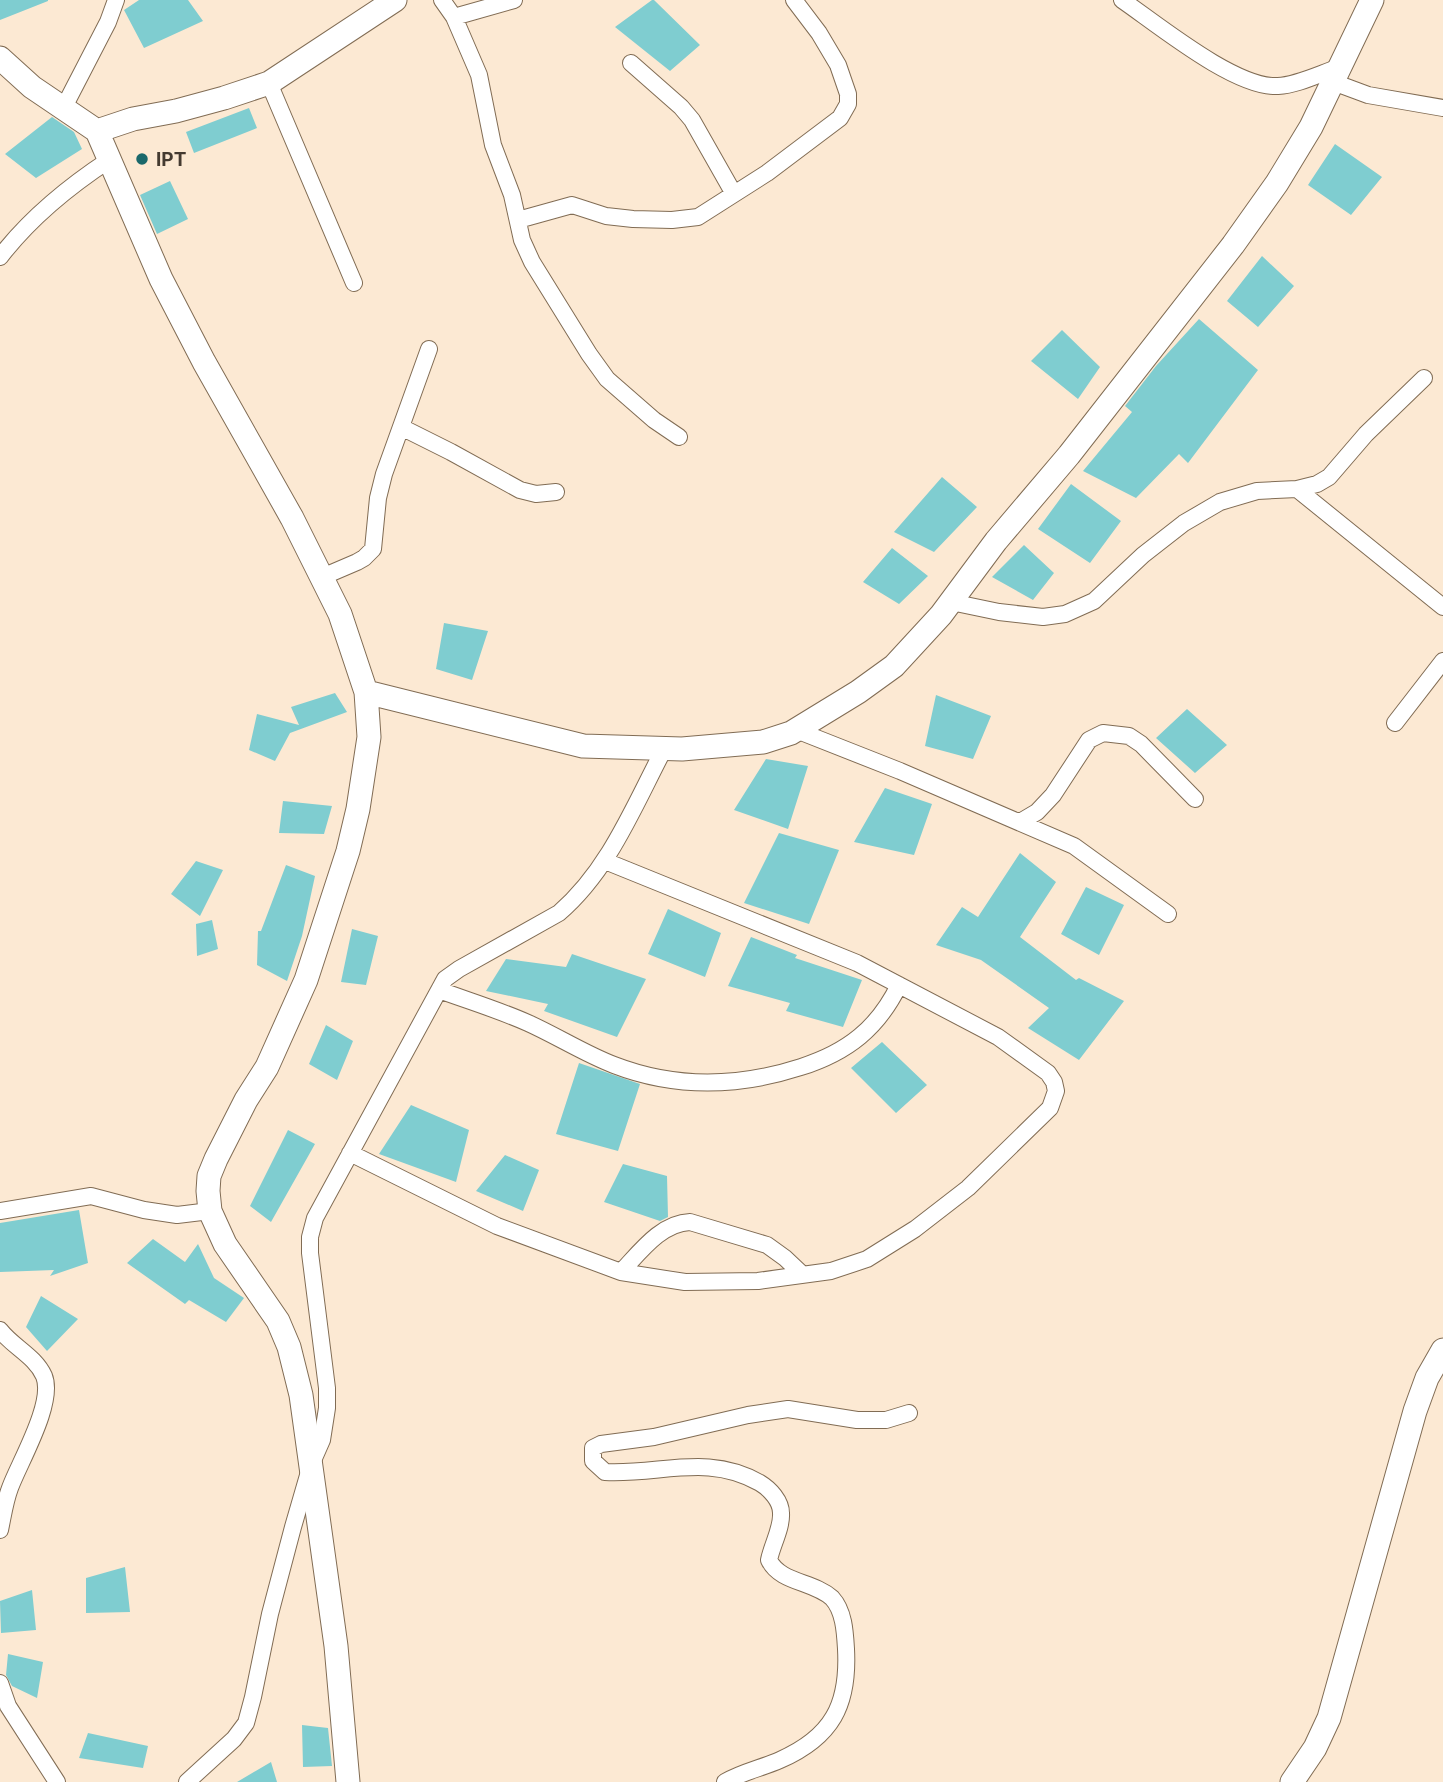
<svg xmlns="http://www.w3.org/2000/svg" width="1443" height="1782" font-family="Inter,sans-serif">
<rect width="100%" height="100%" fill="#fce9d3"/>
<path fill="#7fcdd0" d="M0,0h48v1l-48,19z
M139,0h49l15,21 -59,27 -20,-38z
M652,0h2l46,45 -30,26 -55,-44z
M249,108l8,20 -63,25 -8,-21z
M52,117l22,15 8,17 -46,29 -31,-24z
M1335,144l47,33 -31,38 -43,-30z
M170,181l18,38 -31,15 -17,-39z
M1262,256l32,30 -36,41 -31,-26z
M1199,319l59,51 -70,93 -9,-9 -43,44 -53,-27 49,-59 -7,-6 31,-40z
M1062,330l38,37 -22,32 -47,-38z
M942,477l35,30 -43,45 -40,-20z
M1071,484l50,37 -31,42 -52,-34z
M1024,545l30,28 -21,27 -41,-23z
M892,548l36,28 -29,28 -36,-22z
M444,623l44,8 -16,49 -36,-11z
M335,693l12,19 -57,21 -15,28 -26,-11 8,-36 42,11 -8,-18z
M936,695l55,21 -18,43 -48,-13z
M1187,709l40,36 -32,28 -39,-35z
M766,759l42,7 -20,63 -54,-19z
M885,788l47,16 -18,51 -60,-13z
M283,801l49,5 -8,28 -45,-1z
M779,833l60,17 -30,74 -65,-21z
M1020,853l36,29 -36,55 56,43 3,-2 45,23 -45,59 -51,-32 21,-20 -68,-48 -45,-15 26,-38 16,10z
M196,861l27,9 -23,46 -29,-22z
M286,865l29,11 -13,60 -15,45 -30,-16 1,-34h3z
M1086,887l38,18 -25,50 -38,-21z
M668,909l53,24 -16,44 -57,-23z
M212,920l6,29 -21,7 -1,-32z
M352,929l26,7 -12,49 -25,-3z
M751,937l46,18 -2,3 67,22 -19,47 -57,-16 4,-8 -62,-17z
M572,954l74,25 -29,58 -73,-26 4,-7 -62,-13 20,-32 60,8z
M326,1025l27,16 -16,39 -28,-16z
M882,1042l45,43 -31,28 -45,-45z
M579,1063l61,21 -22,67 -62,-17z
M411,1105l58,25 -13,52 -77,-28z
M288,1130l27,14 -44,78 -21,-16z
M505,1155l34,15 -16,41 -47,-20z
M623,1164l44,12 1,41 -8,4 -56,-19z
M79,1210l9,53 -38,13 4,-6 -54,2v-49z
M153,1239l32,23 13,-18 16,34 30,20 -18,24 -37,-22 -4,4 -58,-41z
M41,1296l37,23 -31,32 -21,-24z
M125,1567l5,45 -44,1v-35z
M32,1590l4,40 -35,3 -1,-32z
M8,1654l35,8 -6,36 -25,-12 -6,-11z
M302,1725l26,3 4,38 -29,1z
M88,1733l60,13 -5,22 -64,-10z
M271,1762l6,20h-40z"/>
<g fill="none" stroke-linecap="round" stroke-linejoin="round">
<defs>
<path id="street" d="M442,0l12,17 25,58 14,70 19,50 10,45 10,22 57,92 18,25 47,41 25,17
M1122,0c35,24 114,89 156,86 20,-1 43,-13 62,-19
M454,17l60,-17
M631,63l50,44 11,13 42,74
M1333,82l35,13 75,13
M269,83l85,200
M63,109l45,-87 8,-22
M518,220l54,-15 34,11 27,3 39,1 26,-3 69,-44 73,-55 8,-14v-10l-10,-29 -19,-32 -25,-33
M0,257c30,-39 68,-70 109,-97
M401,427l50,25 69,38 16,4 20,-2
M1297,489l146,118
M322,577l35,-15 7,-4 9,-9 5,-51 6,-24 45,-125
M951,602l48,10 44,5 22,-3 29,-13 49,-46 41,-32 36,-21 37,-11 40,-2 20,-5 12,-7 37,-43 58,-56
M1395,723l48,-62
M796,730l104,41 174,75 94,68
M1020,822l17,-10 16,-17 36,-55 14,-7 26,3 12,8 54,55
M439,990c30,11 60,20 89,33 29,13 57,31 86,42 62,24 125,22 187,2 47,-15 77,-39 98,-82
M350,1153l147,73 124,46 64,10 73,-1 73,-10 36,-12 48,-30 53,-41 82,-80 6,-17 -2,-9 -6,-9 -50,-36 -141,-74 -252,-102
M0,1211l91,-15 53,14 33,5 33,-4
M621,1272c19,-20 40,-49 69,-50l77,23 18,13 18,17
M0,1330c13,17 35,26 44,46 11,27 -25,87 -34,112 -5,13 -7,28 -10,42
M0,1683l8,23 49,76
M187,1782l47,-43 12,-16 7,-26 17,-83 23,-87 18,-62 11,-25 5,-32v-20l-17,-135v-16l5,-19 130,-239 14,-10 100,-56c50,-43 75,-107 105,-164
M725,1782c17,-10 37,-14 55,-22 52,-23 69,-55 66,-111 -1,-17 -2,-38 -14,-51 -19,-17 -52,-15 -63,-38 3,-15 13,-32 12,-47 0,-12 -11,-24 -21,-30 -52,-30 -99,-8 -155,-11l-12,-11v-13l8,-4 53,-7 94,-22 40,-6 69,11h29l23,-7"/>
<path id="secondary" d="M0,58l32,29 65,44 64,148 43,83 88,156 48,96 26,78 3,45 -11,72 -10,42 -42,129 -39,87 -21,33 -30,59 -7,17 -1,15 2,20 15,33 53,77 11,26 12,48 35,251 12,136
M97,131l36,-12 43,-8 48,-13 45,-15 126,-83
M366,692l217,54 99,3 81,-7 28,-9 67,-41 36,-26 47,-51 55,-74 73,-86 164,-210 44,-62 34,-56 61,-127
M1292,1782l23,-34 14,-30 86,-307 12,-33 16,-28"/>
</defs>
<use href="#street" stroke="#816c54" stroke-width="18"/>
<use href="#secondary" stroke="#816c54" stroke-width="25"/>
<use href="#street" stroke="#fff" stroke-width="16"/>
<use href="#secondary" stroke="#fff" stroke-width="23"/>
</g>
<circle fill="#1a686b" stroke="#fce9d3" stroke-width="2.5" cx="142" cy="159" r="7"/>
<g text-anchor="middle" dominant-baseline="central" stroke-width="6" stroke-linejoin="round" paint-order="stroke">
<g font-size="19" font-weight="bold" fill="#443a30" stroke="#fce9d3" text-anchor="start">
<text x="156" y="159">IPT</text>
</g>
</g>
</svg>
